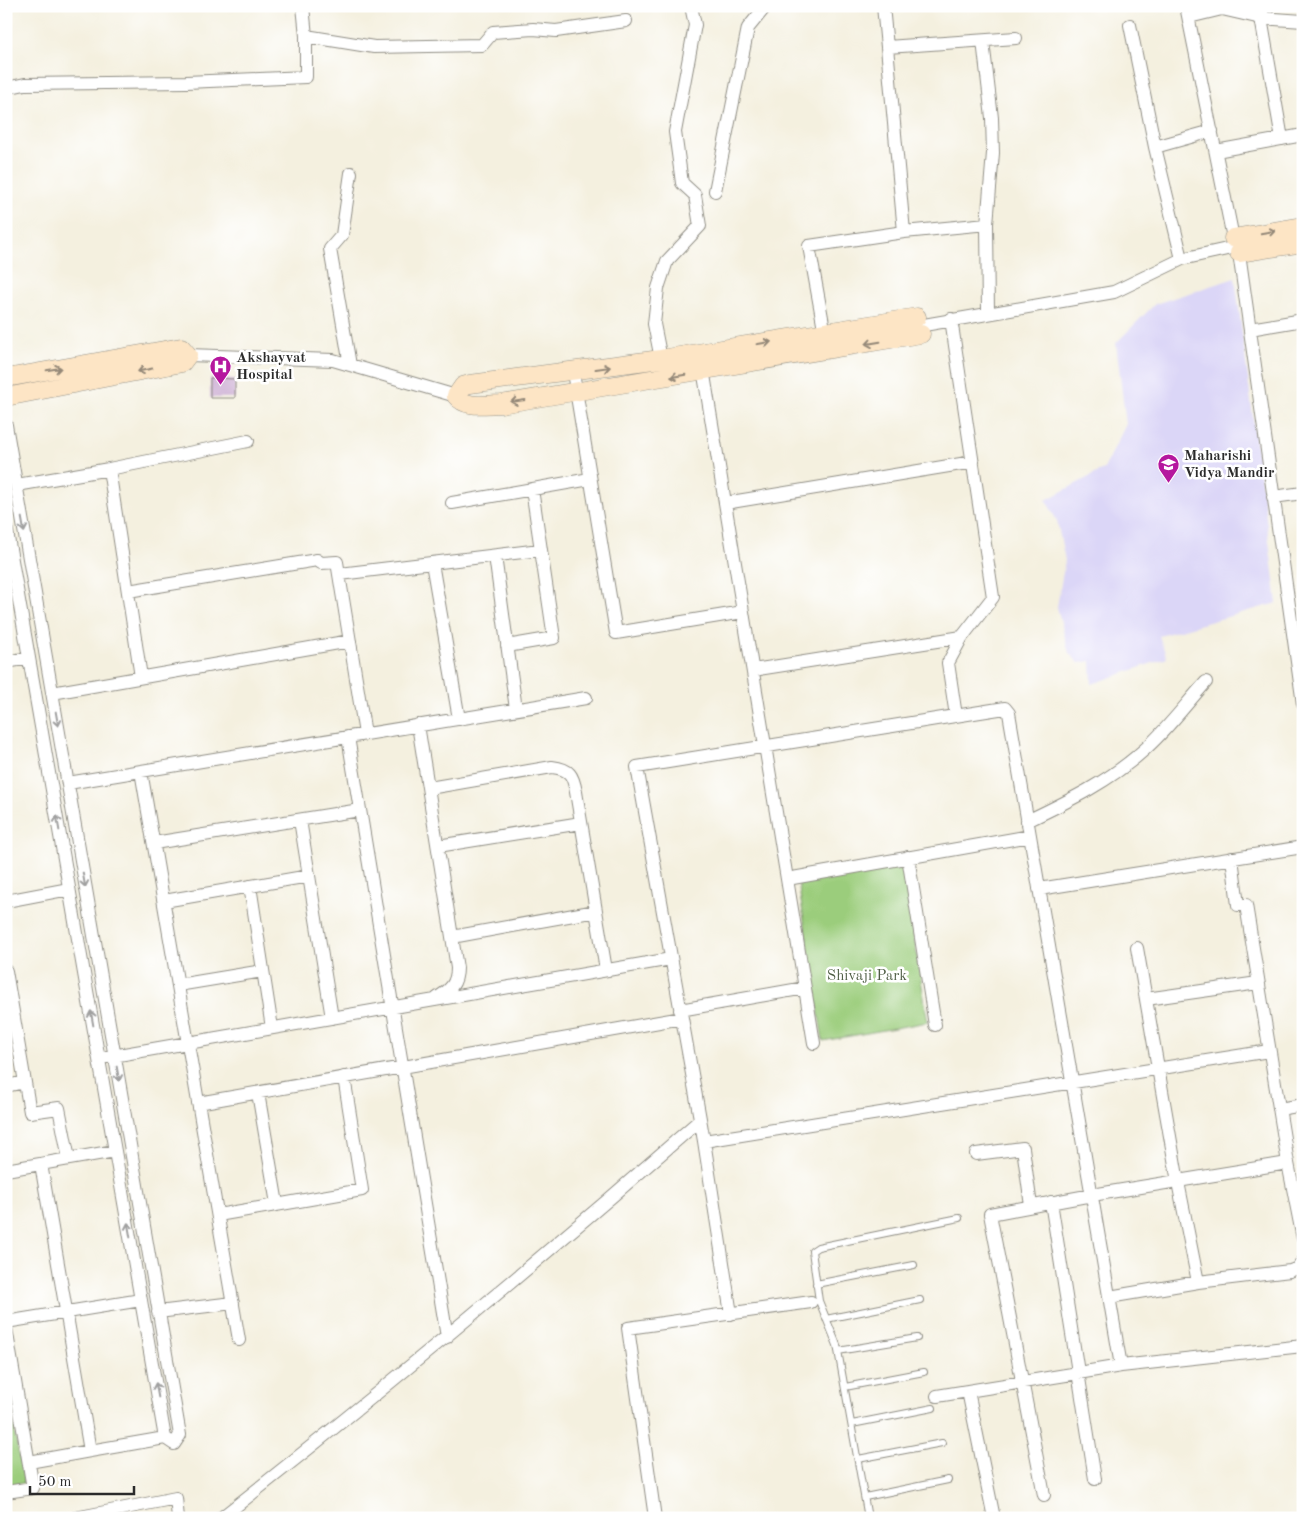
<svg xmlns="http://www.w3.org/2000/svg" width="1309" height="1524" font-family="'Old Standard TT',serif">
<rect width="100%" height="100%" fill="#fff"/>
<filter id="ink" filterUnits="userSpaceOnUse"><feTurbulence type="fractalNoise" baseFrequency=".02" numOctaves="2"/><feDisplacementMap in="SourceGraphic" scale="10" xChannelSelector="R" yChannelSelector="G"/><feConvolveMatrix kernelMatrix="1 2 1 2 8 2 1 2 1" color-interpolation-filters="sRGB"/></filter>
<filter id="wash" filterUnits="userSpaceOnUse"><feTurbulence type="fractalNoise" baseFrequency=".0096" numOctaves="4" result="noise"/><feDisplacementMap in="SourceGraphic" scale="20" xChannelSelector="R" yChannelSelector="G"/><feGaussianBlur stdDeviation="1.12" result="paint"/><feColorMatrix in="noise" values="0 0 0 0 0 0 0 0 0 0 0 0 0 0 0 0 0 1.4 0 .05"/><feComposite in="paint" operator="in"/></filter>
<g filter="url(#wash)">
<rect width="100%" height="100%" fill="#f4f0df"/>
<path fill="#dbd6f7" d="M1235,278l42,325 -118,33 8,22 -75,26 -1,-23 -12,2 -10,-10 -12,-46 8,-47 -8,-39 -11,-21 58,-31 22,-45 -10,-81 39,-39z"/>
<path fill="#9bcd7c" stroke="#637c54" d="M902,864l26,158 -105,19 -25,-159z
M6,1384l18,99 -18,3z"/>
<g id="blocks">
<path fill="#caabd2" d="M210,378l25,1v19h-25z"/>
</g>
</g>
<g filter="url(#ink)">
<use href="#blocks" fill-opacity="0" stroke="#908e85" stroke-width="1"/>
<g fill="none" stroke-linecap="round" stroke-linejoin="round">
<defs>
<path id="lane" d="M816,1284l98,-19
M817,1301h2l-7,-50 6,-4 141,-29
M819,1301l18,44 31,173
M826,1319l94,-19
M838,1351l79,-13
M845,1387l79,-15
M852,1424l81,-16
M858,1459l84,-16
M865,1497l83,-17"/>
<path id="street" d="M883,6l4,41
M1186,6l47,232 6,15 64,451
M1263,6l-2,12 21,121
M1189,17l33,-8 39,9 42,3
M1130,25l25,122 27,112
M306,36l68,11 108,-2 11,-13 40,-3 23,2 70,-10
M983,41l9,77 1,35 -6,71 1,88
M6,88l19,-4 161,-2 120,-5v-41l-3,-30
M1155,147l57,-16
M1216,151l87,-16
M715,191l33,-163 18,-22
M904,232l-17,-185 129,-9
M951,319l42,278 -31,40 -14,26 8,53
M924,325l190,-33 68,-33 54,-12
M1250,329l53,-9
M825,334l-16,-88 95,-14 83,-8
M188,355l145,5 123,36
M661,359l-7,-35 4,-36 9,-27 33,-35 -5,-31 -13,-12 -7,-51 20,-107 -4,-19
M702,363l112,680
M350,365l-20,-116 12,-14 9,-62
M573,372l43,261 127,-21
M6,425l174,1010 -6,9 -9,-6 -159,-912
M109,469l32,208
M17,485l92,-16 139,-28
M1273,497l30,-4
M452,503l138,-24
M725,503l248,-41
M495,556l21,153
M432,563l27,156
M340,574l200,-24
M128,591l189,-31 4,3 16,-1 28,172
M507,646l47,-8 -22,-149
M6,662l23,-4
M753,670l209,-33
M52,693l298,-52
M418,725l39,243c0,16 -7,22 -20,30
M348,737l99,600
M141,771l98,569
M68,783l518,-85
M429,788l123,-21c18,2 21,8 24,25l30,178
M300,820l32,198
M1027,821c42,-20 83,-40 117,-71 23,-20 41,-45 62,-68
M154,843l206,-33
M438,846l143,-23
M908,857l27,168
M1232,858l6,47h8l42,258 15,76
M787,879l243,-43
M250,886l22,142
M1039,889l264,-42
M6,901l63,-12
M164,901l145,-25
M452,937l144,-26
M1137,948l41,234 20,100
M6,971l24,141 29,-4 10,51
M178,985l85,-14
M1146,999l112,-16
M680,1010l125,-22
M107,1057l564,-98
M6,1086l19,-4
M258,1093l19,111
M198,1103l484,-85
M1279,1109l24,-4
M704,1141l565,-90
M976,1154l47,-6 8,58
M41,1164l49,287 75,-13
M6,1170l109,-19
M1051,1202l44,277
M218,1215l144,-25 -18,-113
M1109,1297l89,-15 92,-11 8,-3 5,-7
M158,1312l75,-9
M731,1314l-27,-173 -67,-374 368,-59 4,5 112,653
M6,1322l135,-22
M6,1328l27,160 -27,4
M968,1391l26,127
M937,1396l184,-30 182,-20
M29,1462l61,-11
M1044,1495l-54,-281 102,-19 196,-32
M75,1518l101,-20 2,20
M221,1518c164,-129 323,-261 479,-398
M655,1518l-27,-190 183,-26"/>
<path id="secondary" d="M1233,238l70,-12
M1239,253l64,-10
M917,317l-256,42 -191,25 -7,2 -7,10c10,13 30,8 45,8l420,-70
M6,378l175,-31 7,8 -6,8 -176,34"/>
</defs>
<use href="#lane" stroke="#908e85" stroke-width="8"/>
<use href="#street" stroke="#908e85" stroke-width="14"/>
<use href="#secondary" stroke="#908e85" stroke-width="19"/>
<use href="#lane" stroke="#fff" stroke-width="6"/>
<use href="#street" stroke="#fff" stroke-width="12"/>
<use href="#secondary" stroke="#fde5c5" stroke-width="18"/>
</g>
<defs><path id="oneway-shaft" d="M-6 0H5M1.5-3L5.5 0L1.5 3" fill="none" stroke-width="1.6" stroke-linecap="round" stroke-linejoin="round" transform="scale(1.25)"/></defs>
<g stroke="#948878">
<use href="#oneway-shaft" transform="translate(1268 232) rotate(-10)"/>
<use href="#oneway-shaft" transform="translate(764 343) rotate(-9)"/>
<use href="#oneway-shaft" transform="translate(873 343) rotate(170)"/>
<use href="#oneway-shaft" transform="translate(603 368) rotate(-8)"/>
<use href="#oneway-shaft" transform="translate(54 369) rotate(-10)"/>
<use href="#oneway-shaft" transform="translate(145 370) rotate(169)"/>
<use href="#oneway-shaft" transform="translate(678 376) rotate(171)"/>
<use href="#oneway-shaft" transform="translate(518 401) rotate(172)"/>
</g>
<g stroke="#a0a0a0">
<use href="#oneway-shaft" transform="translate(23 525) rotate(80)"/>
<use href="#oneway-shaft" transform="translate(57 719) rotate(80)"/>
<use href="#oneway-shaft" transform="translate(58 823) rotate(-100)"/>
<use href="#oneway-shaft" transform="translate(84 880) rotate(80)"/>
<use href="#oneway-shaft" transform="translate(92 1018) rotate(-100)"/>
<use href="#oneway-shaft" transform="translate(118 1074) rotate(80)"/>
<use href="#oneway-shaft" transform="translate(129 1230) rotate(-100)"/>
<use href="#oneway-shaft" transform="translate(157 1390) rotate(-100)"/>
</g>
</g>
<defs>
<symbol id="hospital-pin" viewBox="-11 -11 22 30"><path d="M0 17L-7.5 6A9.5 9.5 0 1 1 7.5 6Z" fill="#b5179e" stroke="#fff"/><path d="M-5-5h3v3.5h4V-5h3V5h-3V1.5h-4V5h-3Z" fill="#fff"/></symbol>
<symbol id="school-pin" viewBox="-11 -11 22 30"><path d="M0 17L-7.5 6A9.5 9.5 0 1 1 7.5 6Z" fill="#b5179e" stroke="#fff"/><path d="M0-5L7-2L0 1L-7-2ZM-4 1L0 2.5L4 1V4Q0 6-4 4Z" fill="#fff"/></symbol>
</defs>
<g fill-rule="evenodd">
<use href="#hospital-pin" x="208" y="354" width="25" height="34"/>
<use href="#school-pin" x="1156" y="452" width="25" height="34"/>
</g>
<g text-anchor="middle" dominant-baseline="central" stroke-width="5" stroke-linejoin="round" paint-order="stroke">
<g font-size="15" font-weight="bold" fill="#2b2b2b" stroke="#fff" text-anchor="start">
<text x="236" y="358">Akshayvat<tspan x="236" dy="17">Hospital</tspan></text>
<text x="1184" y="456">Maharishi<tspan x="1184" dy="17">Vidya Mandir</tspan></text>
</g>
<g font-size="15" fill="#4d5c43" stroke="#fff">
<text x="867" y="976">Shivaji Park</text>
</g>
</g>
<rect width="1309" height="1524" fill="none" stroke="#fff" stroke-width="25"/>
<path d="M30 1486v8h104v-8" fill="none" stroke="#2b2b2b" stroke-width="2.5"/>
<text x="38" y="1486" font-size="15" fill="#2b2b2b" stroke="#ffffff" stroke-width="4" paint-order="stroke">50 m</text>
</svg>
